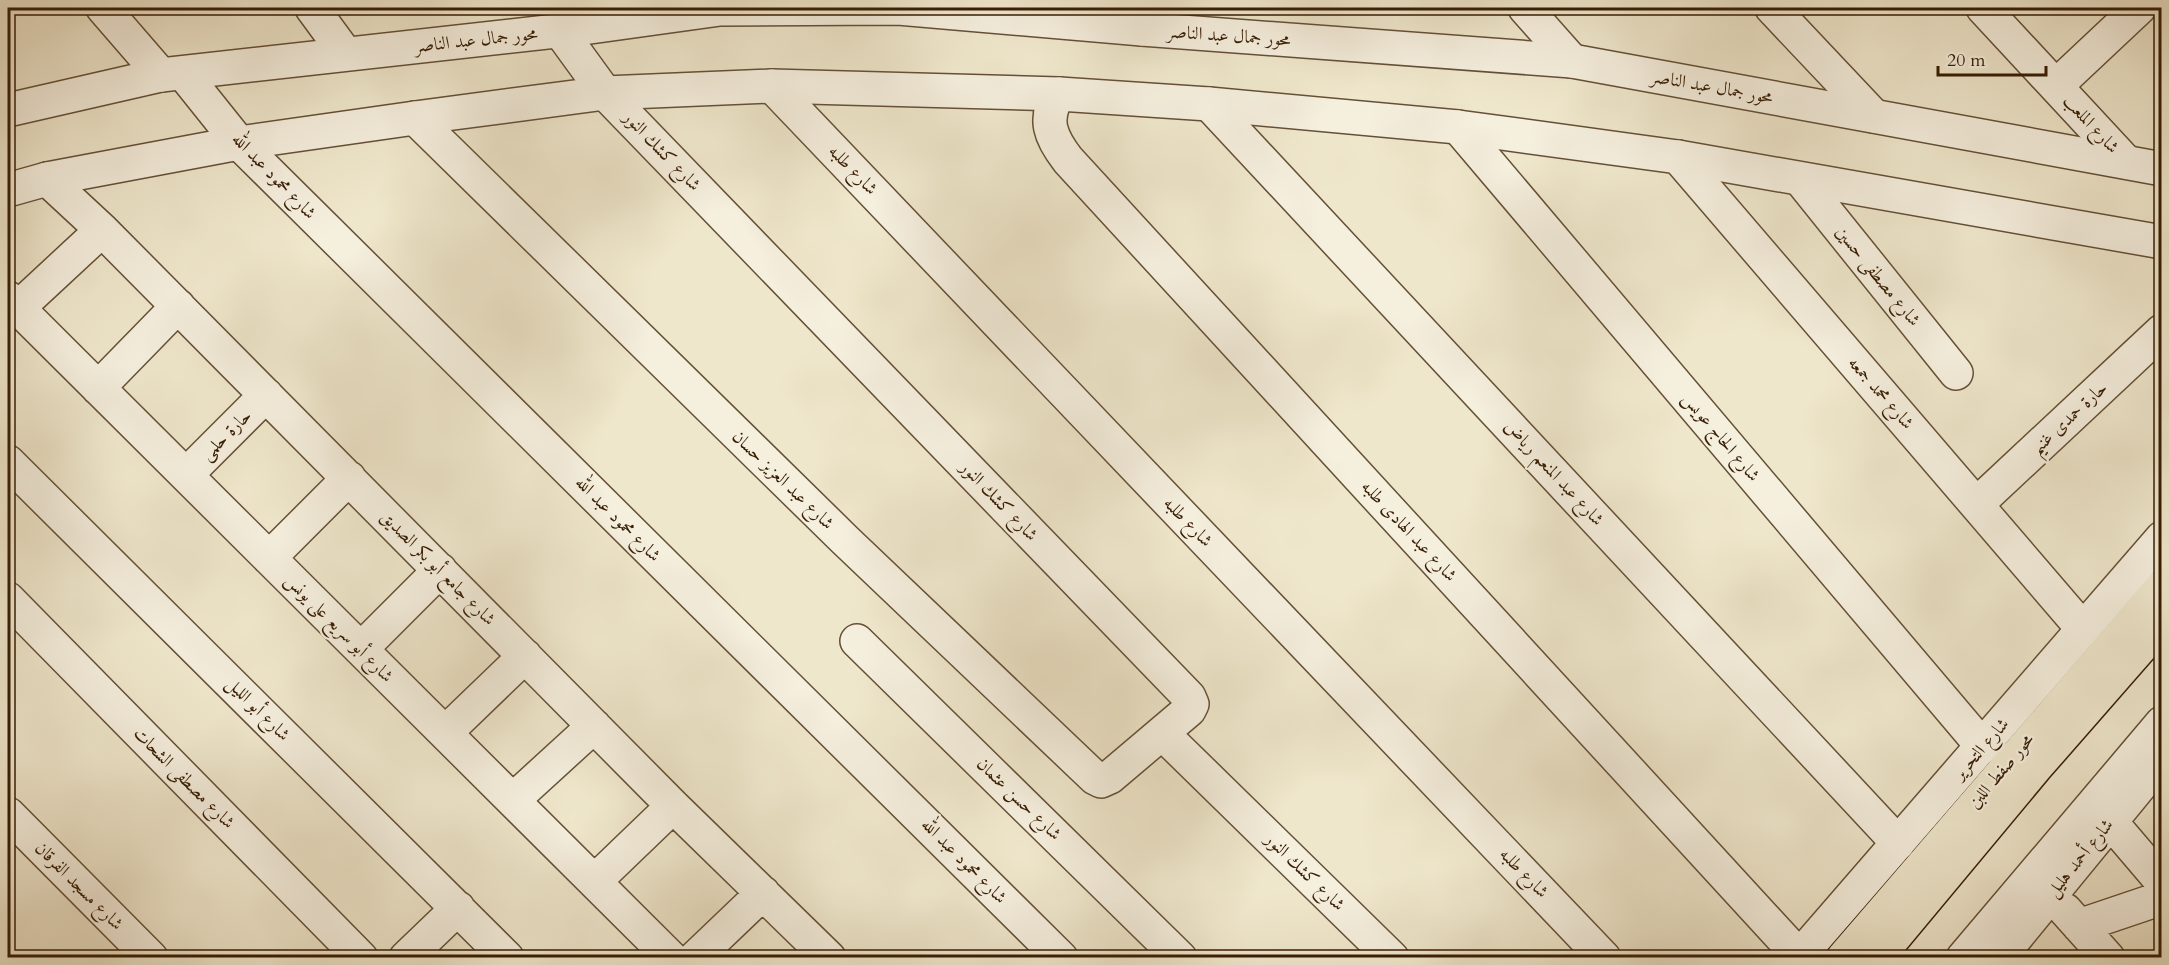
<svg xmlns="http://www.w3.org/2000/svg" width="2169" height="965" font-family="Cardo,Amiri,serif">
<rect width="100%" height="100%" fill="#efe7cc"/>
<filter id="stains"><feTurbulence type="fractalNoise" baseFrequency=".00333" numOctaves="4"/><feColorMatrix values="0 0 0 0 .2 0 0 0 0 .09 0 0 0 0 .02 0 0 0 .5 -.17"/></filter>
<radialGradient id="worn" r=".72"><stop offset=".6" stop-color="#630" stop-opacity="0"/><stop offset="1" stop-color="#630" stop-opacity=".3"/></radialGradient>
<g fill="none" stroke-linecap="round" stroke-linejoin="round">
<defs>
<path id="minor" d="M103,8l58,67
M312,8l33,45
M1525,8l47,53
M1772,8l102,108
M1983,8l143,154
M1142,29l20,-21
M183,73l56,70 822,815
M772,86l832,872
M2056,86l83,-78
M1059,94c-17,25 -8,44 9,66l731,796
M1209,104l689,739
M415,118l430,422 250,238 6,3 9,-4 79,-67 3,-6 -3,-7 -584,-604 -45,-62
M1458,127l525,620
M1678,157l405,472
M47,179l55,51 571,576 156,152
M1800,179l156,194
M8,298l663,660
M18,308l84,-78
M98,388l80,-82
M8,462l499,496
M186,475l80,-80
M1977,504l185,-173
M269,558l80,-80
M8,599l353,359
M857,641l323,317
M361,649l79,-79
M445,733l80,-77
M1162,733l230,225
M513,800l81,-74
M2094,809l16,12 52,61
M8,814l143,144
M595,881l78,-75
M2065,910l43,48
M2079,926l83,-28
M406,958l52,-50
M695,958l68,-65
M1999,958l163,-199"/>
<path id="tertiary" d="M8,110l153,-35 422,-47 137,-19 178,-1 244,21 430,32 590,108
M8,190l39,-11 192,-36 176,-25 190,-25 167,-7 287,8 150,10 249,23 220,30 484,85
M1798,958l364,-420
M1963,958l199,-235"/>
<path id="primary" d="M1843,958l319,-371
M1877,958l159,-191 126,-144"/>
</defs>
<use href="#minor" stroke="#655036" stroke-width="36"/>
<use href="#tertiary" stroke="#655036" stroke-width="36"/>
<use href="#primary" stroke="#371d04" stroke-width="36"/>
<use href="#minor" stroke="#f5efde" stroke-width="33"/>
<use href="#tertiary" stroke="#f5efde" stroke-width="33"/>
<use href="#primary" stroke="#efe7cc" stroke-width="33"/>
</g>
<g text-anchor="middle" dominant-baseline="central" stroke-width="4.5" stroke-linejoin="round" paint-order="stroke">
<g font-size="18" fill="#371d04" stroke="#f5efde">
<text transform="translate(1229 36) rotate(4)">محور جمال عبد الناصر</text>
<text transform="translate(476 40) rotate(-6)">محور جمال عبد الناصر</text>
<text transform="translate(1712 87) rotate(10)">محور جمال عبد الناصر</text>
<text transform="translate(2091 124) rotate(47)">شارع الملعب</text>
<text transform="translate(662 151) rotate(46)">شارع كشك النور</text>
<text transform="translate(853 170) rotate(46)">شارع طلبه</text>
<text transform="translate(274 176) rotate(46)">شارع محمود عبد الله</text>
<text transform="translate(1878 276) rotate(51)">شارع مصطفى حسين</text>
<text transform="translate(1881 393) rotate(49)">شارع محمد جمعه</text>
<text transform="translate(2069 418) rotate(-43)">حارة حمدى غنيم</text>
<text transform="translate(226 435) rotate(-45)">حارة حلمى</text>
<text transform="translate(1721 437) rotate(50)">شارع الحاج عويس</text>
<text transform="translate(1554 473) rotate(47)">شارع عبد المنعم رياض</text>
<text transform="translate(783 480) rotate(44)">شارع عبد العزيز حسان</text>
<text transform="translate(999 501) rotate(46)">شارع كشك النور</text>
<text transform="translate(618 519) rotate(45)">شارع محمود عبد الله</text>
<text transform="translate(1188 522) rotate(46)">شارع طلبه</text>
<text transform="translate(1409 531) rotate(47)">شارع عبد الهادى طلبه</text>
<text transform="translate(438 568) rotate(45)">شارع جامع أبو بكر الصديق</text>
<text transform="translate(339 628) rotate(45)">شارع أبو سريع على يونس</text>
<text transform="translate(258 709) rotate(45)">شارع أبو الليل</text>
<text transform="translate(1981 749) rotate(-49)">شارع التحرير</text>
<text transform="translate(2001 771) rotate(-50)">محور صفط اللبن</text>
<text transform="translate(184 778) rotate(45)">شارع مصطفى الشحات</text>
<text transform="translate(1019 799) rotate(44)">شارع حسن عثمان</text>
<text transform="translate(2080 858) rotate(-51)">شارع أحمد هليل</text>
<text transform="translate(964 861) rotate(45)">شارع محمود عبد الله</text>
<text transform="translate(1305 872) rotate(44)">شارع كشك النور</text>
<text transform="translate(1524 873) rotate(46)">شارع طلبه</text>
<text transform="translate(79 886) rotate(45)">شارع مسجد الفرقان</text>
</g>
</g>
<rect width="2169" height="965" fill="none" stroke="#efe7cc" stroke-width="30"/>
<rect x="9" y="9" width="2151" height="947" fill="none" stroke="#371d04" stroke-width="3"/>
<rect x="15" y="15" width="2139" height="935" fill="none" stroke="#371d04" stroke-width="1.5"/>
<path d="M1938 66v9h108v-9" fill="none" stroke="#371d04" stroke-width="3"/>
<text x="1947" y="66" font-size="18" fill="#371d04" stroke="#f5efde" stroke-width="4.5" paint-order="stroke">20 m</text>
<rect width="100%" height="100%" filter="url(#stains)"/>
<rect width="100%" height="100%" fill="url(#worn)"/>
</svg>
